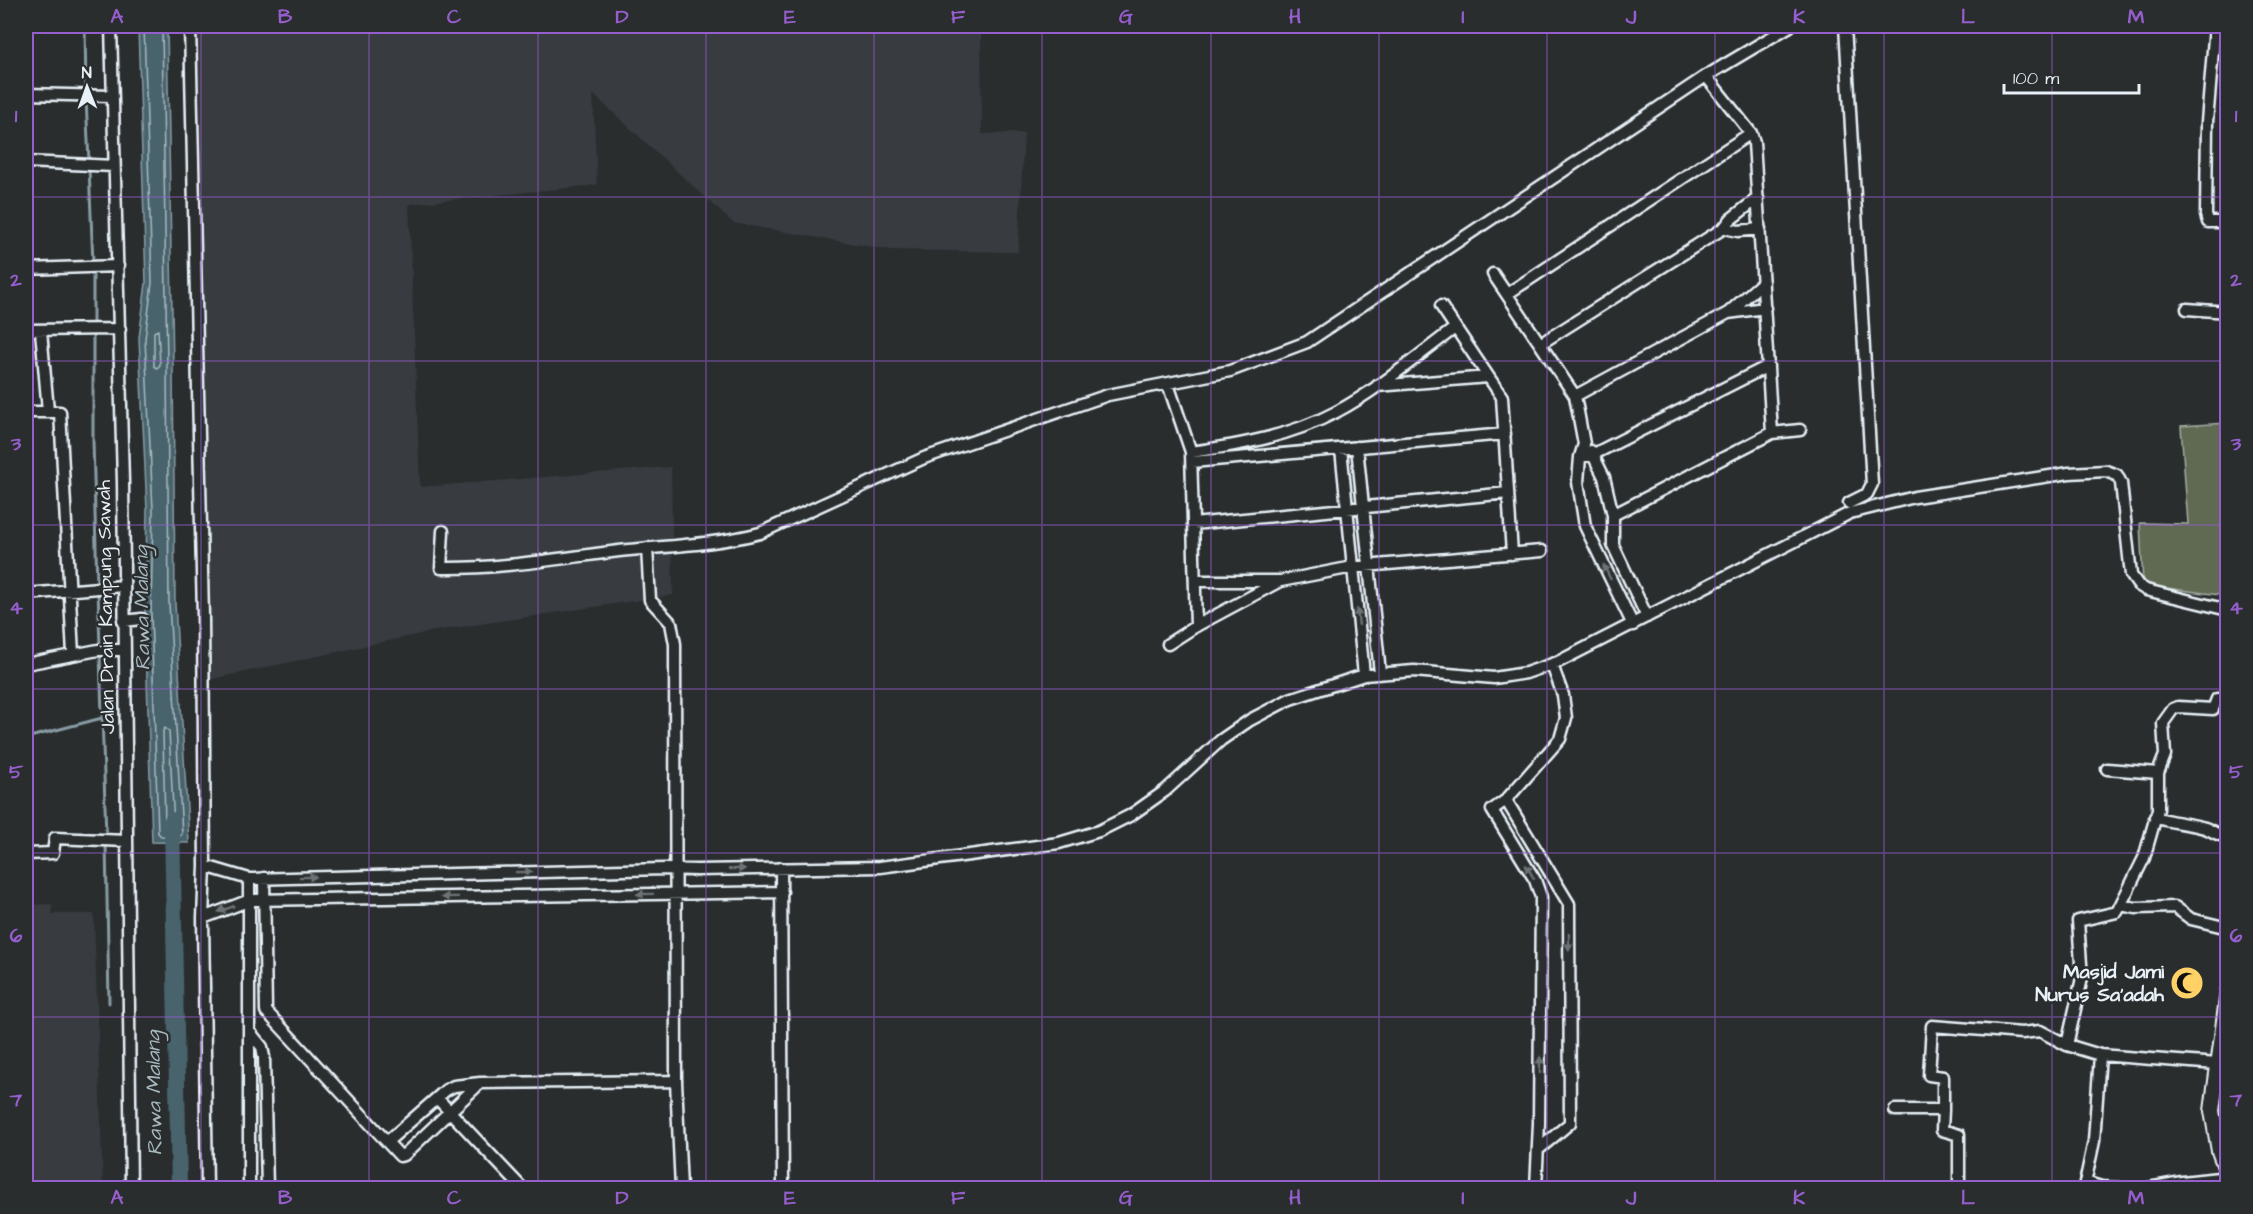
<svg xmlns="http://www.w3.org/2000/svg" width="2253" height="1214" font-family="'Architects Daughter',sans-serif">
<rect width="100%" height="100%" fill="#2a2d2e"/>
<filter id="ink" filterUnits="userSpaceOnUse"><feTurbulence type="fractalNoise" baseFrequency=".0167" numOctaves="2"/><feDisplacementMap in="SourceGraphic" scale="12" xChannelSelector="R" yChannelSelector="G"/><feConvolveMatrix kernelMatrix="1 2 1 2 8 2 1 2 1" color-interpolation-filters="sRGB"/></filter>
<g filter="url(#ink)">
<path fill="#373b41" d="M187,26h794l1,108 42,-1 -6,119 -128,-2 -157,-27 -140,-129 4,91 -188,19 11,283 251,-20 2,128 -239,36 -231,50z
M2219,26h8v29h-11z
M26,888l1,17 25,-1v10h42l9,274h-77z"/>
<path fill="#606b52" stroke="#a4aea5" stroke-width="1.5" d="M2227,423v173l-84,-11 -3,-62 48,1 -7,-98z"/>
<path fill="#48646c" stroke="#889ca4" stroke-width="1.5" d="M138,26h29l6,340 2,237 14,240 -37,-1 -7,-229 2,-103 -8,-172 7,-55z"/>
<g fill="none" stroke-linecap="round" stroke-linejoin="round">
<path stroke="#a8b9c0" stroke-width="1.5" d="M144,26l8,257 -7,56 8,171 -2,103 7,220 3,3 18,1 3,-3 -13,-231 -2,-236 -5,-341
M158,330l2,35 -3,3 -3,-2v-34z
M165,728l4,3 5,95 -3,3h-4l-2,-3 -2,-95z"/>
<path stroke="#889ca4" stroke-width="3" d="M85,26l1,67
M86,99l3,63
M89,168l4,95
M93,270v56
M93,333v108l4,143
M98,591l2,56
M100,654l6,182
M26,738l76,-20
M106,843l3,160"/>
<path stroke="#48646c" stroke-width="16" d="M172,820l7,368"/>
<defs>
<path id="minor" d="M111,26l12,456 8,706
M190,26l13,591 2,249 -2,52 4,270
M1845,26l27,458 -5,10 -18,9
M2215,26l-8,96 -1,93 2,7h20
M1706,76l45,57 3,9 18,291
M26,94l86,2
M26,162l88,4
M1724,228l14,3 22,-2
M26,234h1
M26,269l92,-3
M1493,274l82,122 9,48 -4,13 -2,25 7,44 48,99
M1507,294l244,-161
M1441,306l61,91 10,157
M2187,309l41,3
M1728,313l37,-5
M26,330l94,-1
M41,331l7,80
M1540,344l184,-116 7,-9 27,-21
M1168,384l23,68 5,174
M1377,386l111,-9
M1575,396l153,-83 35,-31
M26,412h34l13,242
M1357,447l23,226
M1341,449l23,226
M1591,451l13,26 9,38v30l34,72
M1191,452c49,-7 100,-16 145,-40 42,-22 81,-56 119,-84
M1580,457l14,-3 174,-88
M1192,462l313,-28
M1613,515l159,-82 28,-3
M1193,524l315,-31
M443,531l-2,37c60,1 120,-10 178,-17 47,-5 95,-6 141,-18l164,-75 184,-63 122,-24 77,-29 399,-266 84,-50
M647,548l3,52 21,23 4,21 1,437 5,107
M1195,581h86l72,-14 189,-16
M26,594l97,-8
M123,621l19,-2
M1168,644l28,-18 84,-45
M26,664l72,-14h25
M2107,769l51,4
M1506,800l63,104 1,219 -31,26
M2155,817c16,6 33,6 50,11 8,3 13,8 23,9
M26,854l27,-1 2,-15 71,3
M205,866l44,13 416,-10 32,1 183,-3 179,-24 40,-12 32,-16 34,-24 56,-51 29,-20 40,-21 74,-24 50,-4 80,7 32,-5 32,-11 292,-149 65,-16 154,-24 37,-2 11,4 4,8 10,92 7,10 8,5 82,20
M781,868l2,320
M264,878l2,133 134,145 4,-1 76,-72
M2121,905l15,3 39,-1 16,12 37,9
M203,918l47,-18 532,-8
M249,1031l13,16 2,10 3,131
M2067,1045l15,-67 -4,-57 39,-9 27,-54 14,-49v-36l7,-18 -2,-32 10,-14 5,-2 35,2 4,-10h11
M437,1098l85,90
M1895,1110h48l-1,20 17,5v53
M1943,1110v-33l-14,-2 3,-49 90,7 18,-2 27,14 33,10 117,9
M388,1141l58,-51 8,-4 26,-3 196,-2
M2085,1182l16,5 19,1
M249,1188v-309
M1536,1188l3,-65 2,-226 -6,-17 -43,-70 14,-10 54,-61 6,-21 -3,-23 -11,-30
M2084,1188l10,-47 6,-86
M2149,1188l33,-6 46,-5"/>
<path id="tertiary" d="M2228,991l-16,120 7,40 9,24"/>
</defs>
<use href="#minor" stroke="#e8f1f8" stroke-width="15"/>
<use href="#tertiary" stroke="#e8f1f8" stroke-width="18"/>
<use href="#minor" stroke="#2a2d2e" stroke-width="10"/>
<use href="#tertiary" stroke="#2a2d2e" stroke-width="14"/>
</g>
<defs><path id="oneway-solid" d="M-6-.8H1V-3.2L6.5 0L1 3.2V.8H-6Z" transform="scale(1.5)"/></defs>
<g fill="#6c7275">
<use href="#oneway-solid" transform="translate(1607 572) rotate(-116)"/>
<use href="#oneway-solid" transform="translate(1358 617) rotate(-96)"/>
<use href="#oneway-solid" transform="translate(737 869) rotate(-1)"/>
<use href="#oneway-solid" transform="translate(524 872) rotate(-1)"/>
<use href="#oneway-solid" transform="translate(1530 872) rotate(-121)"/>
<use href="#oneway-solid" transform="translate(308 877) rotate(-1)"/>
<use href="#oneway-solid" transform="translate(645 894) rotate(179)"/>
<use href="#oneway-solid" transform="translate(450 897) rotate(179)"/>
<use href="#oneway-solid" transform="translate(226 909) rotate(159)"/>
<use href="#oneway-solid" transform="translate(1569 942) rotate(90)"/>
<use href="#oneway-solid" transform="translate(1540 1065) rotate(-89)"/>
</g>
</g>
<path fill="none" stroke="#965dcd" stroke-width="1.5" stroke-opacity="0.55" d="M201,26v1162M369,26v1162M538,26v1162M706,26v1162M874,26v1162M1042,26v1162M1211,26v1162M1379,26v1162M1547,26v1162M1715,26v1162M1884,26v1162M2052,26v1162M26,197h2202M26,361h2202M26,525h2202M26,689h2202M26,853h2202M26,1017h2202"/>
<defs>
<symbol id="mosque-disc" viewBox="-11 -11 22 22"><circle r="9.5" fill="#ffd166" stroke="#2a2d2e"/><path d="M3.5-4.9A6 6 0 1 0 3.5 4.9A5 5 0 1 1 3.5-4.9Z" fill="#111"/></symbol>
</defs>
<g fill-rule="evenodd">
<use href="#mosque-disc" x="2168" y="964" width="38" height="38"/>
</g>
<g text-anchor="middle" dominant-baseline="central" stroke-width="5" stroke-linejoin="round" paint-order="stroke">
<g font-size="20" fill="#e8f1f8" stroke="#2a2d2e">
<text transform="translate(106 607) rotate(-91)">Jalan Drain Kampung Sawah</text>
</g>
<g font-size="20" font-weight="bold" fill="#e8f1f8" stroke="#2a2d2e" text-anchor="end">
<text x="2164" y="972">Masjid Jami<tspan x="2164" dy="23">Nurus Sa'adah</tspan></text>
</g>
<g font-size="21" font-style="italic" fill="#a8b9c0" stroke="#2a2d2e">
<text transform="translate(142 608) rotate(-91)">Rawa Malang</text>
<text transform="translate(154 1093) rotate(-91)">Rawa Malang</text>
</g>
</g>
<rect width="2253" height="1214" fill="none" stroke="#2a2d2e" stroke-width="66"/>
<g transform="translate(87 87) rotate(359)" stroke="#2a2d2e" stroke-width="4.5" paint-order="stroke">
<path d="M0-4.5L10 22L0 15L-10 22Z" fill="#e8f1f8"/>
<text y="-9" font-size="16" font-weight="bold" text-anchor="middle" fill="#e8f1f8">N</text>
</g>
<path d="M2004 84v9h135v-9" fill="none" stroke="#e8f1f8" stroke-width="3"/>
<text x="2013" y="84" font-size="18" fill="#e8f1f8" stroke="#2a2d2e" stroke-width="4.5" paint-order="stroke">100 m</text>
<rect x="33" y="33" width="2187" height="1148" fill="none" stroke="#965dcd" stroke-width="2"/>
<g font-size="20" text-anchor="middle" font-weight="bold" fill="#965dcd">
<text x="117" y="23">A</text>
<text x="285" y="23">B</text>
<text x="454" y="23">C</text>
<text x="622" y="23">D</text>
<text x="790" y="23">E</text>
<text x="958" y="23">F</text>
<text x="1126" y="23">G</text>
<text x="1295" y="23">H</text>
<text x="1463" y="23">I</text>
<text x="1631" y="23">J</text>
<text x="1799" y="23">K</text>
<text x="1968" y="23">L</text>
<text x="2136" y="23">M</text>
<text x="16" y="122">1</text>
<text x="2236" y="122">1</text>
<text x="16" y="286">2</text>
<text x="2236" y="286">2</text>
<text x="16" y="450">3</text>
<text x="2236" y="450">3</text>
<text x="16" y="614">4</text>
<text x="2236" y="614">4</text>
<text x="16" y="778">5</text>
<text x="2236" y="778">5</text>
<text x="16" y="942">6</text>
<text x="2236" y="942">6</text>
<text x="16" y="1106">7</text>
<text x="2236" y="1106">7</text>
<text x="117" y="1204">A</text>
<text x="285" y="1204">B</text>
<text x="454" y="1204">C</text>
<text x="622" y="1204">D</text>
<text x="790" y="1204">E</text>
<text x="958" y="1204">F</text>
<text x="1126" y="1204">G</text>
<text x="1295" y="1204">H</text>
<text x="1463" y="1204">I</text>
<text x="1631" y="1204">J</text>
<text x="1799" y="1204">K</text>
<text x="1968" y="1204">L</text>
<text x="2136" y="1204">M</text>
</g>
</svg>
